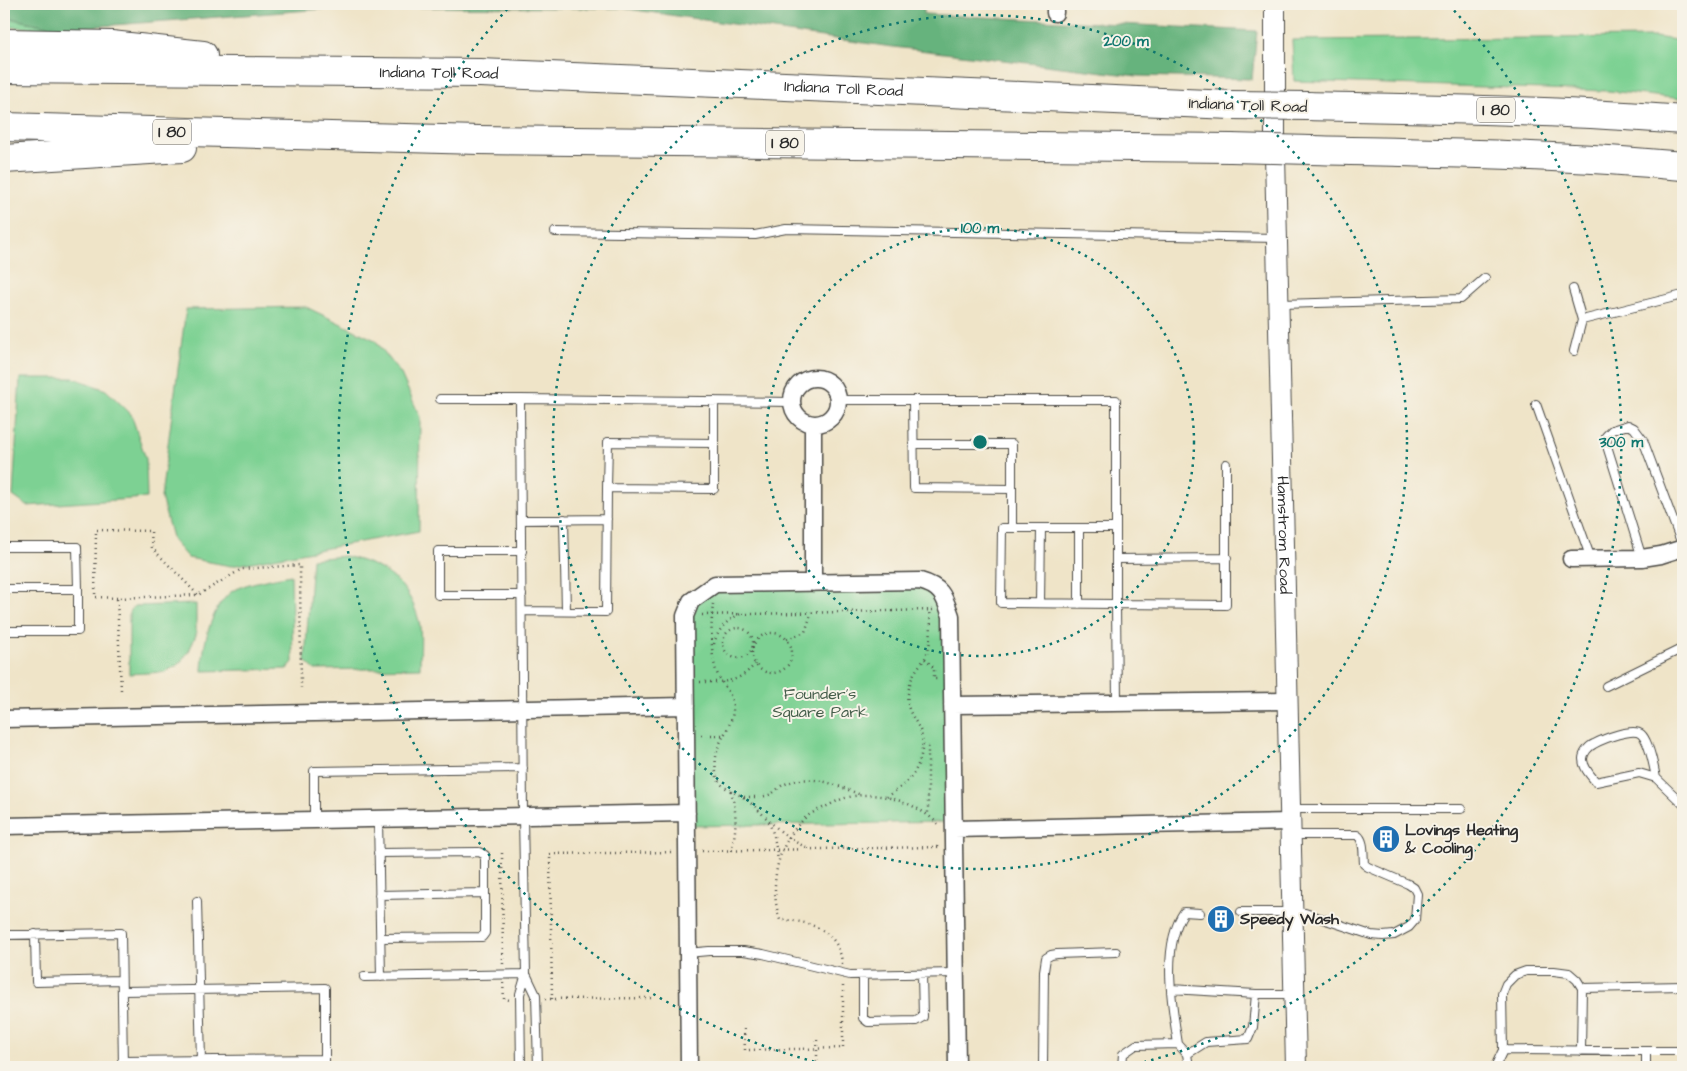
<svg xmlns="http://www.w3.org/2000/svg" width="1687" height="1071" font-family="'Architects Daughter',sans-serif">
<rect width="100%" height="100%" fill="#f7f3e8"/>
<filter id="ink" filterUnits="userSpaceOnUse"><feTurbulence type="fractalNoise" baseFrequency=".02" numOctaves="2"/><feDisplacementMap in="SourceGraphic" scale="10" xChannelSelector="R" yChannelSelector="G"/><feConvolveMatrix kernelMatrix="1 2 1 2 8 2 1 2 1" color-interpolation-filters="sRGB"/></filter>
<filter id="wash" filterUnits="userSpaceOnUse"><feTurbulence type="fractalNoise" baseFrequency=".0096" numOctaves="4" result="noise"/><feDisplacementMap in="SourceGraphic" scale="20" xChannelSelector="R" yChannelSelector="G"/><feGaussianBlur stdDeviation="1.12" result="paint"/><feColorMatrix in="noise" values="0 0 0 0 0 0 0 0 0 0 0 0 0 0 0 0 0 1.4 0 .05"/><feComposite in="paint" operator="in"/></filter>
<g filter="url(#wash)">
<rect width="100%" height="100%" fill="#efe4c8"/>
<path fill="#7dd193" stroke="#547e5f" d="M4,17l57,12 -57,-2z
M1655,37l28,4v58l-75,-8 -314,-10 -2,-41z
M306,307l69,33 26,34 19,43 -1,114 -188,35 -43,-8 -15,-17 -12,-44 25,-188z
M20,378h54l32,12 25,24 15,45 1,39 -120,8 -14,-10z
M344,556c39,9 64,24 75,65 3,14 1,32 1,47l-105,2 -10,-9 7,-102z
M291,575l2,87 -6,7 -85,2c1,-26 8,-62 29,-79 12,-9 45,-14 60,-17z
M920,581l24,16 10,225 -267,4 4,-225 13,-10z
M196,604v31l-7,16 -10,13 -14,8 -36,2v-61l5,-7z"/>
<path fill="#66b37d" stroke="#486f54" d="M4,4h920v10l333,17 -5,48 -115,-3 -252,-30 -264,-38 -271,-1 -289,22 -57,-12z"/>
</g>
<g filter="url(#ink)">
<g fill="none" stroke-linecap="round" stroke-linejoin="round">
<defs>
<path id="service" d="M555,232l200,3 31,-6 491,9
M1573,289l9,31 -8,31
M1280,304l181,-5 24,-21
M1582,320l101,-25
M440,399h80
M838,400h278c0,68 0,136 0,204l-115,-1 1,-75h114
M913,401l1,87 98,1v-45h-99
M1536,404l55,155
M607,488l1,-46 106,1
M1012,489v39
M564,519l2,92
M521,520l86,-1
M4,547h73l1,42h-74
M522,551h-84v44h84
M1642,558l-35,-112 -1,-10 6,-6 16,-5 6,3 9,12 40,107
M1116,559l111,-1
M1040,603l1,-75
M1079,604v-76
M522,611l84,1 1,-124 107,1v-88
M4,631h74v-42
M1606,686l77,-38
M1117,703l-1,-99 110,1v-141
M1656,778c-2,-11 -7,-37 -15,-44 -8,-7 -38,5 -47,10 -5,2 -11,9 -11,15 0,9 8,17 13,23l43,-9 17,5 27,26
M1292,809h169
M378,819l3,158
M314,820v-49l209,-3
M378,853l101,-1 6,3v78l-3,4 -102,1
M379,895l106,-2
M197,901l4,160
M1241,912h51l13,1 66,22 12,1 11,-1 15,-8 6,-7 2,-26 -3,-6 -6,-4 -40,-17 -4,-3c-1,-10 1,-24 -7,-29h-65
M35,934l1,48 85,-2
M4,935l117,-2 2,134
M687,953l22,-2h34l20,3 87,21 106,-2
M863,975v43l5,4 48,-1 7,-4 -1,-43
M364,977l162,-3 -3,-157 -3,-418 271,3
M1582,988l101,-2
M1171,989l85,5
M122,991l203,-3v71
M1178,1044c-6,-39 -17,-98 6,-132l16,1
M1503,1050l143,1
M1187,1054l19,-12 42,-3 5,-12 3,-33h37
M122,1061l203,-2v8
M521,1067l-1,-73 6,-20 10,21 2,72
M1043,1067l1,-96 2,-13 5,-3 6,-1 59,-2
M1122,1067l1,-13 13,-9 42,-1 9,10 2,13
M1495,1067l8,-17 -1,-56 4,-10 9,-9 11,-4h28l15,2 8,7 5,8 -1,63
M1646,1067v-16h37"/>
<path id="minor" d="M1055,4v9
M792 401a23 23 0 1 1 46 0a23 23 0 1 1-46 0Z
M1571,559l71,-1 19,-3 22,-7
M813,583v-159
M952,705l335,-4
M4,719l682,-13
M4,826l683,-13
M954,829l336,-7
M689,1067l-4,-451 6,-15 24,-17 205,-3c22,6 24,15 31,35l6,451"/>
<g id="tertiary">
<path id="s1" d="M1275,4v151l21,912"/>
</g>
<g id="motorway">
<path d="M4,43l107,2 92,10"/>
<path id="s2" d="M4,69l476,4 751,32"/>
<path d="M1308,106c125,3 250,4 375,14"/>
<path d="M4,127l475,13 752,8"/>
<path d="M1311,150c125,3 248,4 372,16"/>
<path d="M4,159l178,-11"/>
</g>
</defs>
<use href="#service" stroke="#484743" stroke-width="10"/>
<use href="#minor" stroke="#484743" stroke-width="19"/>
<use href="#tertiary" stroke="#484743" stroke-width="22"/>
<use href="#motorway" stroke="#484743" stroke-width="30"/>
<path stroke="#484743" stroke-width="2.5" stroke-dasharray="1 4" stroke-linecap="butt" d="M117,598l-22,-1 1,-67 55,1 1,17 46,47
M713,604c-2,19 -3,52 4,69 5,12 15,19 16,34 1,19 -15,31 -17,50 -1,8 -1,19 4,26 7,8 18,10 26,16 21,17 36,40 63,49
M702,615l232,-5
M723 643a15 15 0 1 1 30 0a15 15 0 1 1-30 0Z
M752 653a20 20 0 1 1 40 0a20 20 0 1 1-40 0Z
M787,639l18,-7 7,-20
M714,644c4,-15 12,-23 26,-30
M925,659l9,9v11h4
M700,682c24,0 38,2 55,-18
M121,690l-4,-92 81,-3 44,-26 58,-4 1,123
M701,735h23
M923,745l5,2v68
M744,797c9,0 18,1 27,-3 4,-2 8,-7 12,-9 27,-13 53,0 78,10
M887,797c8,-6 18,-12 24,-20 9,-11 15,-33 9,-47 -6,-13 -15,-21 -12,-36 1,-9 4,-18 9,-25 3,-5 7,-8 9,-13 6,-15 5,-30 4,-46
M769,822l5,14 4,24
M702,851l235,-4 1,-4
M731,851c6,-21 6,-39 0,-60
M502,853l1,112
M842,964c-2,-33 -33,-44 -62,-44 -11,-34 -4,-73 22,-99 5,-6 15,-11 23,-14 5,-2 11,-6 17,-8 32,-11 73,2 96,25
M503,983l1,16 6,1
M545,999l109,-1
M552,999l-2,-145 124,-2
M744,1029l1,21 98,-2v-64
M817,1040v27"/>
<use href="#service" stroke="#fff" stroke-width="8"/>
<use href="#minor" stroke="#fff" stroke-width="16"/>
<use href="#tertiary" stroke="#fff" stroke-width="20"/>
<use href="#motorway" stroke="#fff" stroke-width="28"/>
<defs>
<path id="motorway-bridge" d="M1231,105l77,1
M1231,148l80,2"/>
</defs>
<use href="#motorway-bridge" stroke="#484743" stroke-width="30" stroke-linecap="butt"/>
<use href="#motorway-bridge" stroke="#fff" stroke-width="28"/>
</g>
</g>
<g fill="none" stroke="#0f766e" stroke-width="2.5" stroke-dasharray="2.5 5">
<circle cx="980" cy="442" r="214"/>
<circle cx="980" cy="442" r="427"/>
<path d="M836 1067A641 641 0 0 1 511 5M1449 5A641 641 0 0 1 1124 1067"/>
</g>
<defs>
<symbol id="building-disc" viewBox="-11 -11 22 22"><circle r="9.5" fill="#1f6fb2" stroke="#f7f3e8"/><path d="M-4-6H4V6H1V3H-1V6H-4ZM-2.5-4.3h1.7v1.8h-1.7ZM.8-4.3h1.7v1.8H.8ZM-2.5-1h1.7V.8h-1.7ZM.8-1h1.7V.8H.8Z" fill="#fff"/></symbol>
</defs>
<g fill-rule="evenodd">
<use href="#building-disc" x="1370" y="823" width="32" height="32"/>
<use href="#building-disc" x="1205" y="903" width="32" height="32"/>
</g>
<g text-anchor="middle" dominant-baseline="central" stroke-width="4" stroke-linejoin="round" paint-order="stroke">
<g fill="#f7f3e8" stroke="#686764" stroke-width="1">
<rect x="1477" y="97.5" width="38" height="25" rx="4"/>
<rect x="153" y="119.5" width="38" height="25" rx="4"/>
<rect x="766" y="130.5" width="38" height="25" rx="4"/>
</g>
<g font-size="15" font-weight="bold" fill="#2b2b2b">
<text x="1496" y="110">I 80</text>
<text x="172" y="132">I 80</text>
<text x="785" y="143">I 80</text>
</g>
<g font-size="16" fill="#2b2b2b" stroke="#f7f3e8">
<text stroke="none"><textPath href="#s2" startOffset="435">Indiana Toll Road</textPath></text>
<text stroke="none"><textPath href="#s2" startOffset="840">Indiana Toll Road</textPath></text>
<text transform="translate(1248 105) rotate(2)">Indiana Toll Road</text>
<text stroke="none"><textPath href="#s1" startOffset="531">Hamstrom Road</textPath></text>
</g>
<g font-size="16" fill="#445d4a" stroke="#f7f3e8">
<text x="820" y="694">Founder's<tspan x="820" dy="18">Square Park</tspan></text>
</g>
<g font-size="16" font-weight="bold" fill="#2b2b2b" stroke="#f7f3e8" text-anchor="start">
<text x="1405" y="830">Lovings Heating<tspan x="1405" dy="18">&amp; Cooling</tspan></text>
<text x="1240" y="919">Speedy Wash</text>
</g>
</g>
<circle cx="980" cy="442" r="8" fill="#0f766e" stroke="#f7f3e8" stroke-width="2.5"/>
<g font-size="15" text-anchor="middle" font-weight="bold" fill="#0f766e" stroke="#f7f3e8" stroke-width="4" stroke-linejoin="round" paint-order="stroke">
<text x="1126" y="46">200 m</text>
<text x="980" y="233">100 m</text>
<text x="1621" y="447">300 m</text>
</g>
<rect width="1687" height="1071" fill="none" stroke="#f7f3e8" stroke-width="20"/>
</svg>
